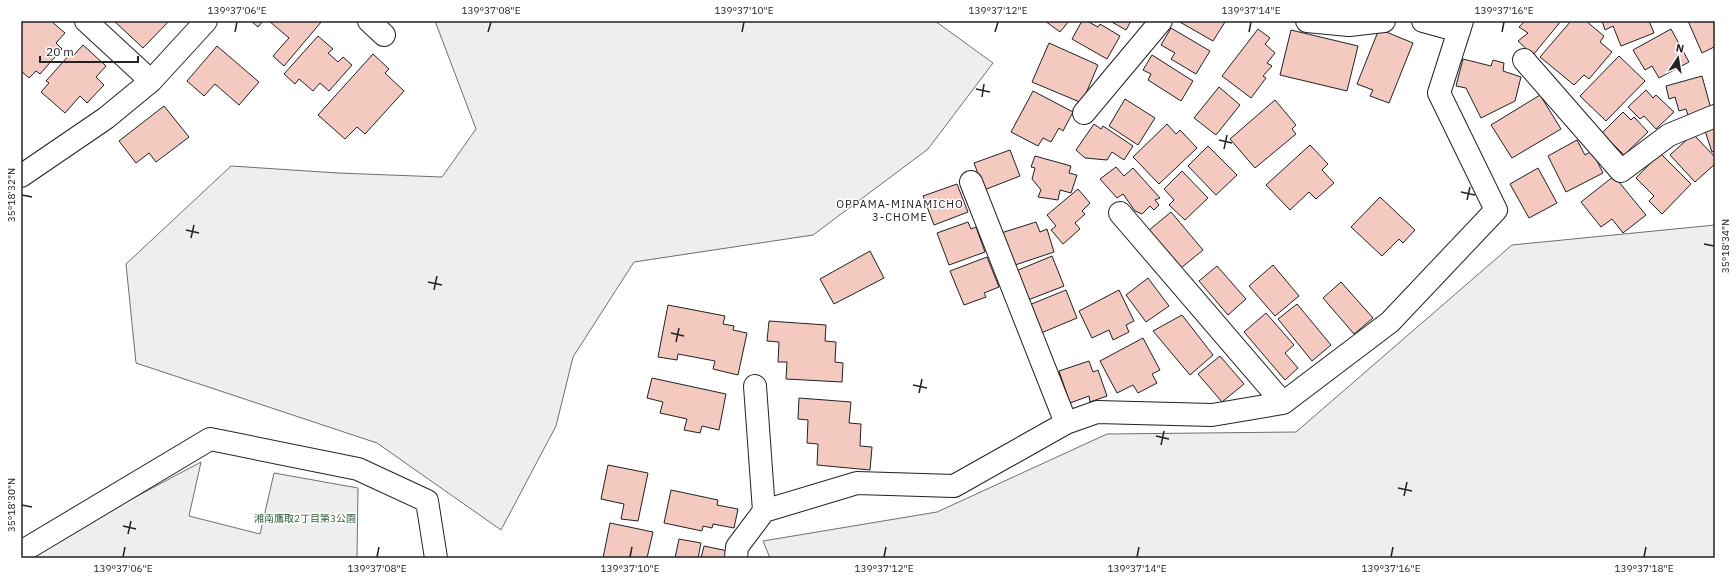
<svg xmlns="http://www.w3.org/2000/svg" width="1736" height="579" font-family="'IBM Plex Sans','Noto Sans JP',sans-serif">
<rect width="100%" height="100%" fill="#fff"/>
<path fill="#eee" stroke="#6f6f6f" d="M435,21h500l58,42 -65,86 -115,86 -179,27 -61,95 -17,69 -55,104 -124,-87 -241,-80 -10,-99 105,-98 107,7 104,4 34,-48z
M1715,225v333h-945l-7,-17 174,-29 170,-78 189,-2 216,-187z
M201,462l-12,54 71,18 14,-61 84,15 -1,70h-326l3,-7z"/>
<path fill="#f3c9c0" stroke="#222" d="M24,21h27l14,12 -9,10 6,6 -22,25 -4,-3 -7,7 -8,-7v-47z
M114,21h55l-26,27z
M251,21h12l-5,6z
M269,21h53l-38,45 -11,-10 16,-18z
M1045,21h24l-9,11z
M1082,21h5l11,6 2,-3 20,12 -13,23 -35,-20z
M1110,21h21l-5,9z
M1178,21h46l1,1 -12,19z
M1525,21h36l-28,34 -15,-14 10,-8 -9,-6z
M1571,21h15l18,15 -4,6 12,10 -23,27 -5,-4 -10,10 -34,-28z
M1602,21h47l5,12 -33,13 -8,-20 -8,4z
M1688,21h27v27l-1,-1 -12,6z
M1171,28l39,23 -14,23 -25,-15 4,-6 -14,-8z
M1258,29l12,9 -5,6 10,9 -8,10 5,3 -9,10 3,2 -15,20 -29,-22z
M1379,29l34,14 -24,60 -19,-7 3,-6 -16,-6z
M1671,29l18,33 -30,16 -7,-12 -7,4 -12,-20z
M1291,30l67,16 -11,45 -67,-16z
M318,36l15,13 -5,4 10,9 5,-5 9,8 -23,26 -9,-8 -7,8 -14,-12 -4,5 -11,-10z
M1049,43l49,22 -16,38 -50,-21z
M83,45l23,21 -10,11 8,8 -17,18 -7,-7 -15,17 -24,-21 8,-9 -3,-2 25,-28 3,2z
M217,46l42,36 -20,23 -24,-21 -11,12 -17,-15z
M373,54l16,15 -4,4 19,18 -39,43 -8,-7 -12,12 -27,-24z
M1152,55l41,26 -12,20 -33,-21 3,-6 -8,-4z
M1619,56l26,25 -39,40 -26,-25z
M1463,59l28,7 2,-6 11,3 -1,8 18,6 -6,24 -34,17 -15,-30 -10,-2z
M1702,76l9,33 -23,6 -2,-6 -7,2 -4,-14 -6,2 -3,-13z
M1219,87l21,18 -24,30 -22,-17z
M1646,90l7,8 3,-3 18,17 -18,17 -12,-13 -4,3 -12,-12z
M1033,91l40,21 -10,19 -4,-3 -8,14 -8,-4 -5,8 -27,-14z
M1540,95l21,34 -49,29 -21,-33z
M1125,99l30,19 -17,27 -29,-19z
M1275,100l21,25 -4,4 4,5 -41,34 -25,-29z
M164,106l25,31 -33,25 -7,-9 -13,10 -17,-22z
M1623,112l8,8 3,-3 14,15 -24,23 -22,-22z
M1094,124l7,5 2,-3 30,20 -9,14 -12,-8 -5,8 -22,-2 -9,-8z
M1167,124l9,10 4,-4 17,18 -38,36 -26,-27z
M1715,128v23l-3,1 -7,-21z
M1693,134l22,23v7l-20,18 -25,-27z
M1577,140l8,15 7,-4 11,22 -37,19 -18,-36z
M1310,145l18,19 -6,6 12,13 -18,16 -7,-7 -19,18 -24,-25z
M1208,146l29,29 -21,20 -28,-29z
M1010,150l10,26 -36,14 -10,-27z
M1660,153l31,31 -29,30 -13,-13 5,-5 -18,-18z
M1035,156l36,10 -2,7 8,2 -6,18 -11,-3 -2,10 -20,-3 3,-7 -9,-11 3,-11 -4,-1z
M1116,167l8,9 9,-8 27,30 -5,2 4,5 -5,5 -4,-4 -8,8 -7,-3 -12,-17 -6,4 -17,-19z
M1538,168l19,35 -28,15 -19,-34z
M1182,171l26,27 -23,22 -16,-15 5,-5 -10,-11z
M1614,176l32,39 -23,18 -11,-14 -11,8 -20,-25z
M957,184l11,28 -34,13 -11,-29z
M1078,189l12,14 -8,8 3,3 -10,9 5,6 -17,15 -12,-14 5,-4 -9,-11z
M1380,197l35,33 -12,13 -4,-4 -17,17 -31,-29z
M1171,212l32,38 -22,18 -33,-37z
M968,222l3,7 5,-2 9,25 -36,13 -12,-32z
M1036,222l4,10 7,-3 7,23 -42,14 -11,-33z
M870,251l14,27 -50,26 -14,-25z
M1052,256l12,30 -36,14 -12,-29z
M987,257l12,30 -15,6 2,4 -22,8 -14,-34z
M1273,265l26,31 -24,20 -26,-30z
M1217,266l29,33 -18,16 -29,-34z
M1148,278l21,28 -23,16 -20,-27z
M1341,282l32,36 -19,16 -31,-36z
M1066,290l11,28 -36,15 -12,-28z
M1119,290l15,31 -8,4 3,7 -16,8 -4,-10 -17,8 -13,-27z
M1297,304l34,41 -19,16 -34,-42z
M668,305l57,11 -2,8 11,2 -1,4 14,3 -9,42 -25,-6 2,-8 -37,-7 -1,6 -19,-3z
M1266,313l28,32 -9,8 13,15 -13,12 -41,-48z
M1182,315l31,40 -23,20 -37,-44z
M769,321l57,4 -1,16 11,1 -1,20 8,1 -1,19 -56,-3 1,-17h-9l1,-20 -12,-1z
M1143,338l17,32 -8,4 5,9 -19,10 -5,-8 -16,8 -17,-32z
M1220,356l24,28 -22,18 -24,-28z
M1089,361l4,11 5,-2 9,26 -17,6 -1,-6 -19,7 -11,-32z
M652,378l74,16 -7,36 -17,-4 -2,7 -16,-3 3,-11 -27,-6 3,-11 -16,-4z
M799,398l52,4 -2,21 12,1 -1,22 12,1 -2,23 -53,-5 1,-21 -11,-1 1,-23 -10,-1z
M608,465l40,8 -10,48 -17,-2 3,-15 -23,-5z
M671,490l47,10 -1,5 21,4 -4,19 -21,-4 -1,4 -9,-2 -1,5 -38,-8z
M610,523l43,9 -6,26h-44z
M679,539l22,4 -3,15h-23z
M704,546l24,5 -2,7h-25z"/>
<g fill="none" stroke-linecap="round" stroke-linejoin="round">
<defs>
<path id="minor" d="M86,21l65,60
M369,21l15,14
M1307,21l42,4 35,-4
M1423,21l36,10
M1524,60l97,111 48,-36 46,-19
M1084,113l77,-92
M21,176l85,-58 45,-37 55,-60
M971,182l95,241
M1120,213l163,190
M755,386l9,125
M21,552l189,-113 148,30 69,32 9,57
M736,558l1,-11 27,-36 93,-28 97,3 112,-63 31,-11 115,3 71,-12 107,-81 106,-112 -57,-117 23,-72"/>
</defs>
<use href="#minor" stroke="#222" stroke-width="24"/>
<use href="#minor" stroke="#fff" stroke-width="22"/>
</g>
<path fill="none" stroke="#222" stroke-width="1.5" d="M235,32l2,-10M488,32l3,-10M742,32l2,-10M995,32l3,-10M1249,32l2,-10M1502,32l2,-10M976,89l14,3M982,97l2,-13M1219,140l13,3M1224,149l3,-14M1461,192l14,3M22,195l10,2M1467,200l3,-13M186,230l13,3M191,238l3,-13M1704,244l10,2M428,282l14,3M434,290l3,-14M671,333l13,3M676,342l3,-14M913,385l14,3M919,393l3,-14M1156,436l13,3M1161,445l3,-14M1398,488l14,3M1404,496l3,-14M22,505l10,2M123,526l13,3M128,534l3,-13M123,557l2,-10M377,557l2,-10M630,557l2,-10M884,557l2,-10M1137,557l2,-10M1391,557l2,-10M1644,557l2,-10"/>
<g text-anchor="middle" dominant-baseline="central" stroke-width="3" stroke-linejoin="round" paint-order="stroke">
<g font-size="10" fill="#2f5e38" stroke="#fff">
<text x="305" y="518">湘南鷹取2丁目第3公園</text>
</g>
<g font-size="11" letter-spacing="1" fill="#222" stroke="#fff">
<text x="900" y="204">OPPAMA-MINAMICHO<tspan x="900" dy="13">3-CHOME</tspan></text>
</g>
</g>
<rect width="1736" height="579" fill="none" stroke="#ffffff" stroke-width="44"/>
<g transform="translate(1678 58) rotate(12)" stroke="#ffffff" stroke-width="3" paint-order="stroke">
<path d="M0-3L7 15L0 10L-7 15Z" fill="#222222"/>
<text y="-6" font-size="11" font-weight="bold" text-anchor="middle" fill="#222222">N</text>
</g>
<path d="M40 56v6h98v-6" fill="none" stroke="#222222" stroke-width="2"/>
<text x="46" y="56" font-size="12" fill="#222222" stroke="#ffffff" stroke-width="3" paint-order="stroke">20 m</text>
<rect x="22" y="22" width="1692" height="535" fill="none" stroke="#222" stroke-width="1.5"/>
<g font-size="10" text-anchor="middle" fill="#222">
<text x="237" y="14">139°37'06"E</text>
<text x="491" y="14">139°37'08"E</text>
<text x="744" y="14">139°37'10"E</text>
<text x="998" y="14">139°37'12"E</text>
<text x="1251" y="14">139°37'14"E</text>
<text x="1504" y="14">139°37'16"E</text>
<text transform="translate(11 195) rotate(-90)" y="4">35°18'32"N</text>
<text transform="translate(1725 246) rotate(-90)" y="4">35°18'34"N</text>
<text transform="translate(11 505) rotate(-90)" y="4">35°18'30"N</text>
<text x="123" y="572">139°37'06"E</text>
<text x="377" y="572">139°37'08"E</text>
<text x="630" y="572">139°37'10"E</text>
<text x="884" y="572">139°37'12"E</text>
<text x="1137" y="572">139°37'14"E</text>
<text x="1391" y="572">139°37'16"E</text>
<text x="1644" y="572">139°37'18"E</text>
</g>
</svg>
